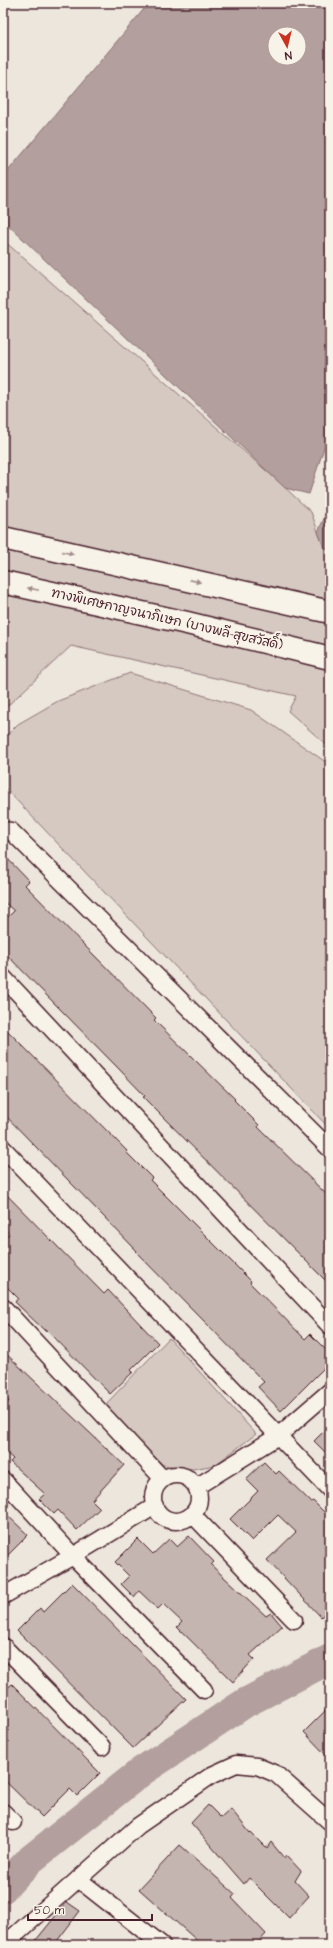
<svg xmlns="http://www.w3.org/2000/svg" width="333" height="1948" font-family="'Architects Daughter','Playpen Sans Thai',sans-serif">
<rect width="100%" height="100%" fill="#ece6dd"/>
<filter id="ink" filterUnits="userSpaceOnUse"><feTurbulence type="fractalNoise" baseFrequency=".025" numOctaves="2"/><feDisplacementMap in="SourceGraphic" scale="8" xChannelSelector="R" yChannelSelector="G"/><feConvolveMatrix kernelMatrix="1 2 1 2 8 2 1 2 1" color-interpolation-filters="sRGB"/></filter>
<g filter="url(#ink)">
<path fill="#d5c9c2" stroke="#907476" d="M3,240l276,242 32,30 13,36 6,2v198l-42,-37 8,-15 -225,-50 -68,64z
M130,673l121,37 79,55v364l-327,-343v-47l15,-15 40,-23z
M169,1338l87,96 -41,31 -22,4 -30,-4 -59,-59z"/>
<path fill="#b39f9d" stroke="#896c6f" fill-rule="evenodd" d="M149,3h181v426l-21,65 -24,-6 -282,-268v-43zM275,34h24v24h-24z
M330,505v45l-6,-2 -6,-16z"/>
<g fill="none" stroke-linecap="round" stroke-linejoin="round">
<path stroke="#b39f9d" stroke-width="30" d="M3,1888l27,-28 112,-89 103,-68 85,-44"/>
</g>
<path fill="#c4b5b0" stroke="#4a1f2b" d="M3,854l26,27 -4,4 131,133 -2,2 81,79 -1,1 25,25 -1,2 72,71v87l-187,-188 2,-1 -27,-28 -115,-117v-29l11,-11 -11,-10z
M3,1026l124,125 -1,1 26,26 -2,2 101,101 -1,2 55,56 5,-5 20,20v8l-49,49 -23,-24 6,-5 -128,-130 1,-1 -134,-138z
M3,1191l101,103 4,-4 50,53 -27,27 2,2 -23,22 -64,-65 -1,2 -30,-29 3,-4 -15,-15v-44l6,-5 -6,-6z
M3,1351l121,114 -32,35 8,8 -23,22 -19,-20 -4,4 -15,-15 6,-5 -35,-32 3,-3 -10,-9v-42l6,-7 -6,-5z
M330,1425v32l-16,-16z
M264,1462l12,12 3,-3 32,31 2,-1 17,17v90l-9,9 -54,-57 29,-28 -18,-17 -26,26 -22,-22 28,-28 -12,-12z
M3,1511l25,24 -25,25z
M189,1536l25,26 -3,3 55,51 5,-3 11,13 -32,29 4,4 -21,23 -56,-55 5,-5 -19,-18 -5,5 -19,-18 -5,6 -13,-13 8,-8 -14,-14 23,-23 15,15 16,-15 8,8z
M72,1583l114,116 -53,49 -116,-117 23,-23 3,4z
M12,1684l88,89 -23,23 -7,-7 -28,28 -39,-38v-87z
M330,1706v53l-26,-27z
M208,1805l13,13 10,-9 19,24 1,-1 16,16 4,-6 13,16 2,-3 15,16 -6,10 14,15 -20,22 -40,-40 -5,6 -53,-61z
M180,1845l55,49 -3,4 34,36 -10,11h-54l-63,-56z
M67,1902l13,9 -26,34h-22z"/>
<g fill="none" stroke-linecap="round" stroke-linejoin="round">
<defs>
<path id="street" d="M3,830l8,1 319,318
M3,977l327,349
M3,1148l327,342
M3,1307l160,172
M153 1498a23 23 0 1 1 46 0a23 23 0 1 1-46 0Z
M3,1480l70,76 131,134
M196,1487l82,-51 52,-45
M192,1514l102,106
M3,1596l70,-40 82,-50
M3,1646l99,101
M3,1812l10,10
M78,1879l84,66
M4,1945l134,-119 74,-51 24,-11 21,2 19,8 54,48"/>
<path id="highway" d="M3,538l327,74
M3,582l184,41 143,35"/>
</defs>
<use href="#street" stroke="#4a1f2b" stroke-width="19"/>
<use href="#highway" stroke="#4a1f2b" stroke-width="25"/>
<use href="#street" stroke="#f7f3e8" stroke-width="16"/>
<use href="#highway" stroke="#f7f3e8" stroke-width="22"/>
</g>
<defs><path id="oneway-solid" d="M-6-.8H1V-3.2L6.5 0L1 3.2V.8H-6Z"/></defs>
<g fill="#a0898a">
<use href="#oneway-solid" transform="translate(68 553) rotate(13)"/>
<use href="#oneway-solid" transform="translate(195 581) rotate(13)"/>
<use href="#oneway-solid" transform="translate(33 589) rotate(-168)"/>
</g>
</g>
<g text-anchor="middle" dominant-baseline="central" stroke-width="4" stroke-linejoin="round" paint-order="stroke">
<g font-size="13" fill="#4a1f2b" stroke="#f7f3e8">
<text transform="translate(167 619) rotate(13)">ทางพิเศษกาญจนาภิเษก (บางพลี-สุขสวัสดิ์)</text>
</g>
</g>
<rect width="333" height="1948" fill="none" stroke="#f7f3e8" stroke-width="16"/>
<rect x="8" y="8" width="317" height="1932" fill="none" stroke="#4a1f2b" stroke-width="1.5" filter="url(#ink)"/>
<g transform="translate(287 46) rotate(172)"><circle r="19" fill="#f7f3e8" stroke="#b29e9c"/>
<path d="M0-3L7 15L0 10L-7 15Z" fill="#c8321e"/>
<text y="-6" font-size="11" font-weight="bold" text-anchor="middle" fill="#4a1f2b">N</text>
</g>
<path d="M28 1914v6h124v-6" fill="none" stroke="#4a1f2b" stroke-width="2"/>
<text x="34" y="1914" font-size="12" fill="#4a1f2b" stroke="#f7f3e8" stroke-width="3" paint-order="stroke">50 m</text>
</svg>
